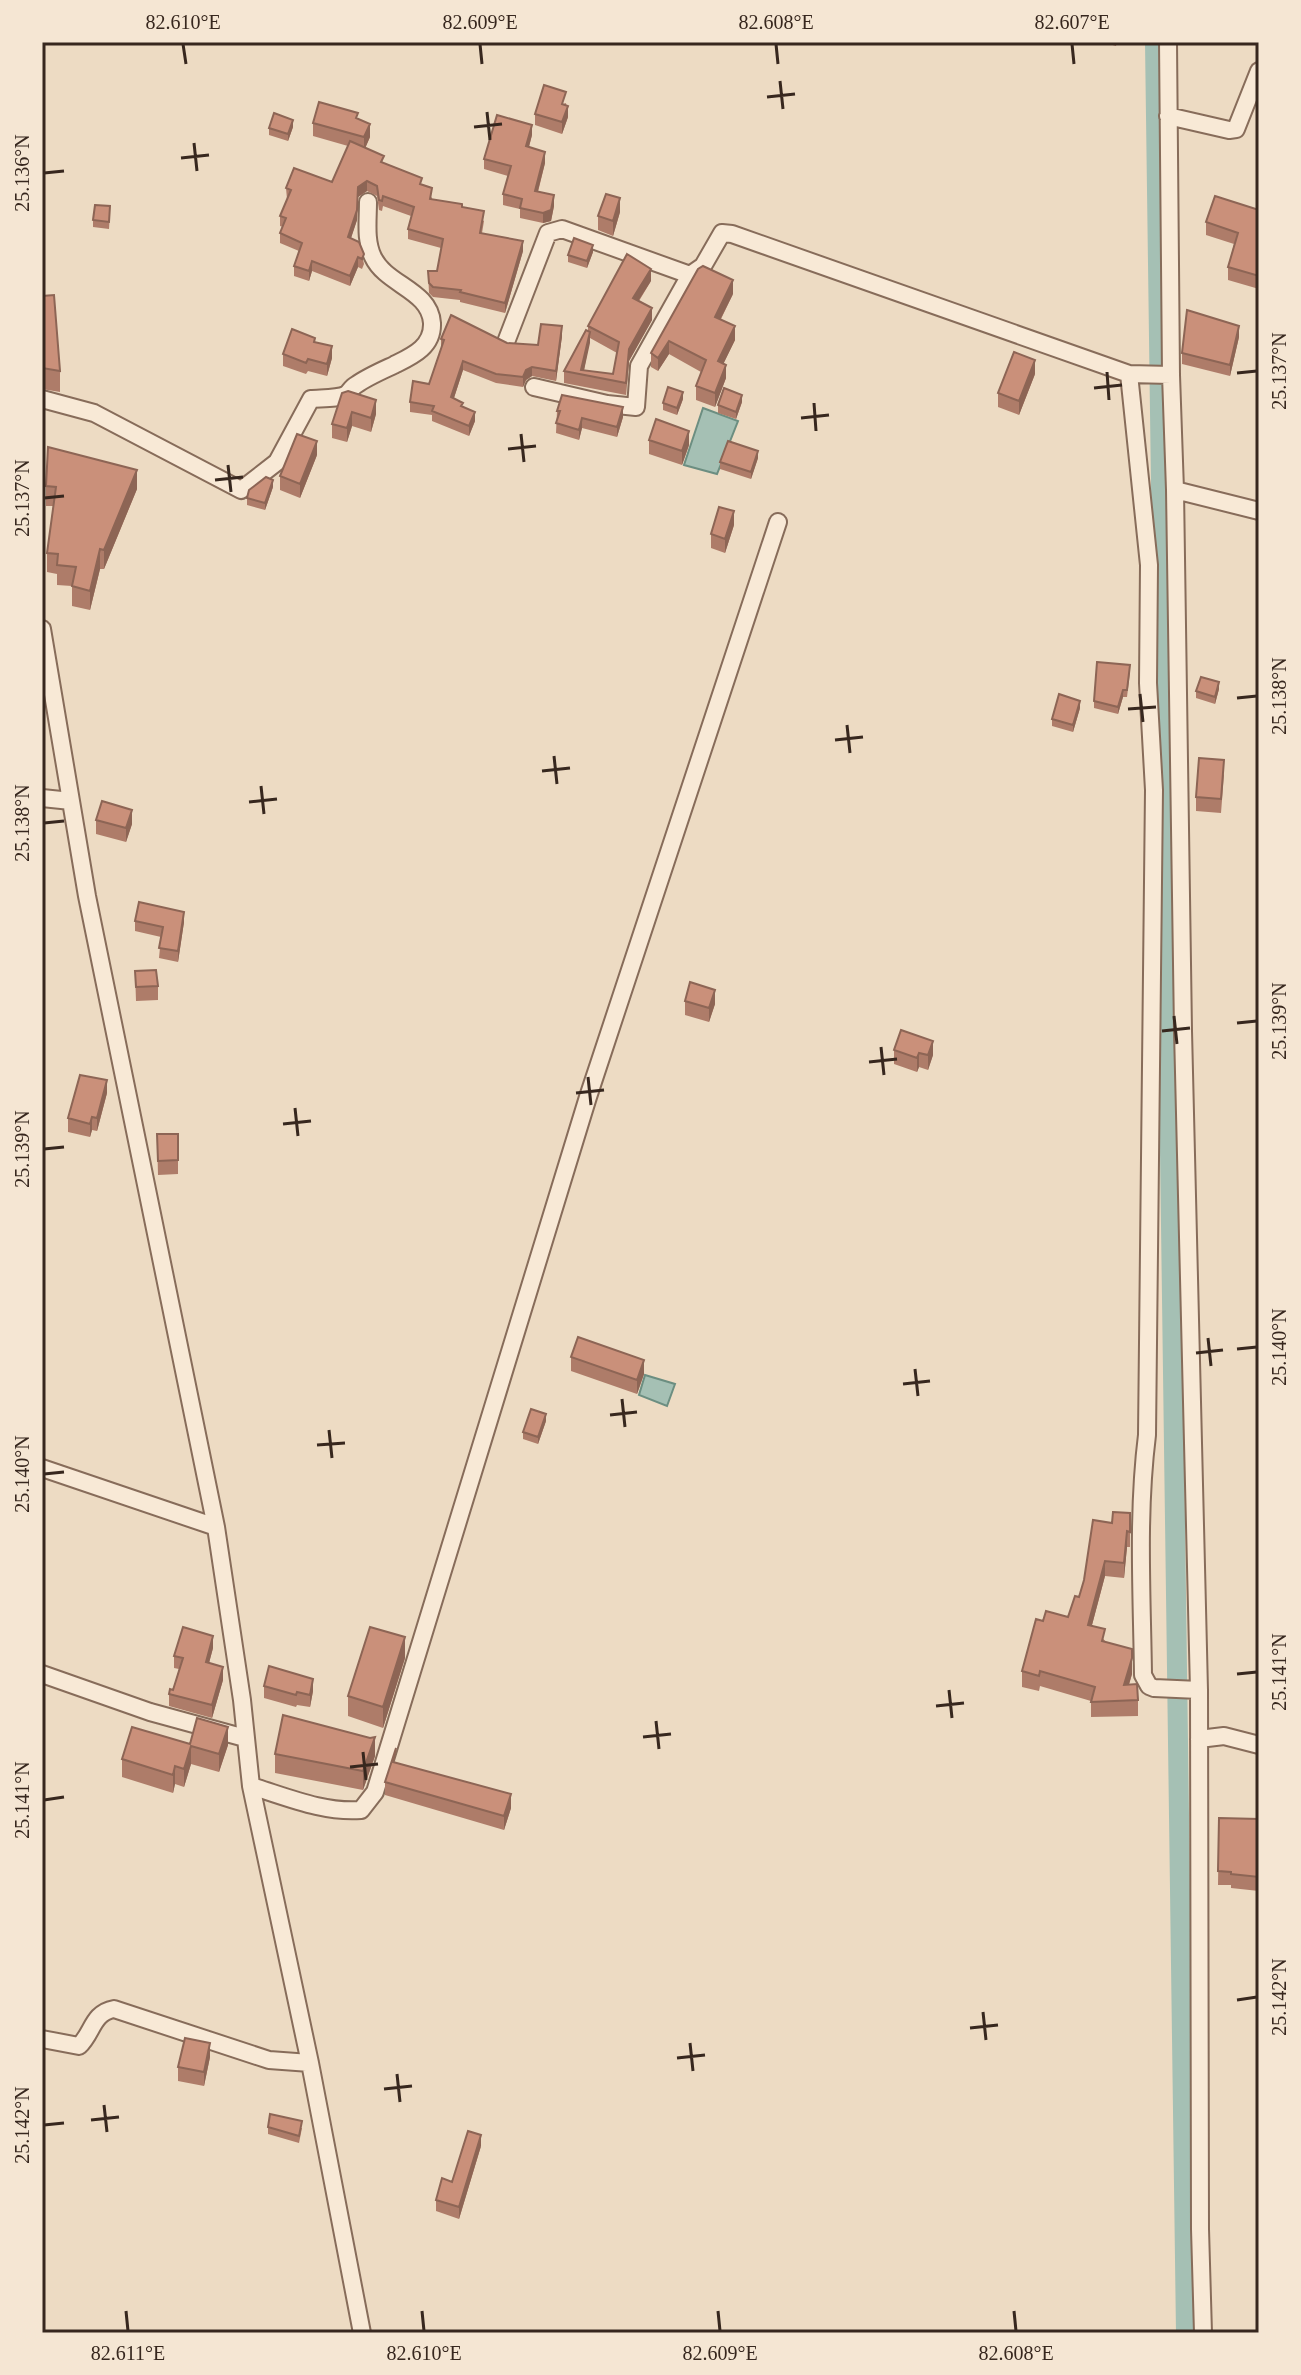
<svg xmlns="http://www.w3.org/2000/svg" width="1301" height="2375" font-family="Georgia,serif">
<rect width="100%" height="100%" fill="#eddbc3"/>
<path fill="#a5c0b4" stroke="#6c8e81" stroke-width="2" d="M703,408l35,13 -21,53 -33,-9z
M645,1375l30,9 -8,22 -28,-11z"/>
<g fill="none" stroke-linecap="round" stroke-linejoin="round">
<path stroke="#a5c0b4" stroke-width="20" d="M1155,42l31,2291"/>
<defs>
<path id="street" d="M1168,42l3,333 4,115 8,541 16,659 1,539 3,104
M1168,116l61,14 7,-1 23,-58
M506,342l42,-109 14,-4 128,46 13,-9 19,-33 10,1 397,140 42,1
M1129,374l20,191 -1,118 6,107 -7,645c-10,80 -5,160 -4,240l6,11 5,2 45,2
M534,387l73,17 29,3 3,-41 51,-91
M42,399l52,14 147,77 36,-28 34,-63c10,-1 28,0 36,-5 3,-3 5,-7 9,-9 11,-8 25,-14 38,-20 18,-9 39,-18 38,-42 -2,-33 -46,-38 -59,-66 -8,-16 -5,-37 -5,-55
M1175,490l84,21
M42,629l45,267 129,631 26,173 9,86 59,277 52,270
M42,798l29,3
M42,1468l174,59
M42,1674l108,38 95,26
M1199,1739l25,-3 35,9
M251,1786c36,11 73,27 110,24l14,-18 213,-695 190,-575
M42,2039l37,7c14,-13 13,-33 35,-37l155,51 41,3"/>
</defs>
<use href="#street" stroke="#876c5a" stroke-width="20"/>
<use href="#street" stroke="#f8e9d6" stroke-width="16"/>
</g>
<path fill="#ae7c69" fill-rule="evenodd" d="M1102,42h15l-1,4z
M566,103l2,14 -6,17 -27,-9v-11z
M358,119l12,18 -5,11 19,15 38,22 10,13v2l30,7 22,14 -2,12 41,18 -18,62 -45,-11v-2l-27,-3 -4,-4 -1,-22h9l4,-23 -33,-9v-10l3,-13 -28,-10 -1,5 -3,-1 -2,-14 -10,-5 -9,6 -1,23 -6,18 8,4 5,22 -2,5 -4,-2 -8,19 -38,-15 -3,10 -15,-5v-10l5,-15 -19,-8v-10l3,-6 -3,-1v-10l7,-17 -1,-11 46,-6 16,-36 -35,-10v-13z
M293,127l-5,14 -19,-6v-7z
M532,135l-3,12 16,16 -7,29 16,14 -3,15 -8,2 -23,-5v-9l-17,-4v-11l5,-18 -24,-7v-10z
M1259,210v79l-31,-9v-13l6,-23 -28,-9v-13z
M620,212l-7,24 -15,-6v-14z
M110,213l-1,16 -16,-2v-7z
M593,252l-6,16 -19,-6v-7z
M651,281l-12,20 13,19 -23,41 -3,34 -62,-12v-12l24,-40v-5zM590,338l27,15 -4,21 -29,-4z
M733,294l-12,25 14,21 -12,24 3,14 -11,29 -19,-7v-14l5,-14 -32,-18 -11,17 -7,-4v-14z
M42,296l18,75v21l-18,-3z
M562,336l-6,45 -24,-5 -6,4 -3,7 -27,-4 -33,-13 -9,28 21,23 -6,15 -37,-15v-6l-22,-3v-10l19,-18 12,-35v-10l97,6z
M1239,337l-9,39 -48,-12v-11z
M315,342l17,16 -5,18 -19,-5 -2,3 -23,-8v-12z
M1035,374l-16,41 -21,-8v-14z
M342,393l34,21 -5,18 -19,-6 -5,16 -15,-4v-14z
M683,399l-6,16 -14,-5v-7z
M742,402l-6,17 -18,-6v-8z
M557,411l66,6 -6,20 -35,-9 -3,12 -23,-7z
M649,440l40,5 -7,20 -33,-11z
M317,455l-17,43 -20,-8v-14z
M758,458l-7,21 -31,-10v-7z
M46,486l91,3 -33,80h-4l-10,41 -18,-4v-20l-15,-1v-11l-10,-2v-19l6,-47h-7z
M273,487l-8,23 -18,-5v-7z
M734,525l-9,28 -14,-5v-14z
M1130,672l-3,25h-4l-5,17 -24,-6v-7z
M1219,689l-4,15 -19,-6v-7z
M1080,708l-7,24 -21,-6v-7z
M1224,774l-3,39 -25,-2v-14z
M96,820l36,4 -6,18 -30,-8z
M135,921l49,1 -6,40 -19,-4 2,-21 -26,-6z
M135,971l23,15v14l-22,1z
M685,1001l30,3 -6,18 -24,-7z
M901,1030l32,25 -5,15 -9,-3 -2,5 -23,-8v-14z
M107,1093l-10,38 -5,-1 -2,7 -22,-5v-14z
M157,1134h21v40l-20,1z
M571,1357l73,17 -7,20 -66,-23z
M546,1421l-8,23 -15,-5v-7z
M1130,1513v34h-3l-3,31 -19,-2 -13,49 40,49 -3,11 9,15v16l-47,1v-16l-51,-15 -1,5 -17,-4v-16l21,-50 25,-4 11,-20 33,-74z
M213,1648l-4,15 14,17 -11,38 -43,-12v-12l4,-4 6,-21 -5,-1v-12z
M405,1658l-22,70 -35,-12v-20z
M264,1686l49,5 -3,16 -13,-2 -1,2 -32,-9z
M190,1744l38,1 -9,27 -28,-8 -7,23 -9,-3 -2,9 -51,-16v-18z
M275,1754l100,2 -12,34 -88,-17z
M385,1782l126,26 -7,22 -119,-35z
M1219,1818l40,1v72l-28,-3v-3h-13z
M210,2057l-6,29 -26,-5v-14z
M268,2127l34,1 -3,15 -31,-9z
M481,2146l-22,73 -23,-8v-11z"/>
<path fill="#8d6555" d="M568,106v11l-6,17v-12z
M293,120v7l-5,14v-7z
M370,124v13l-6,14v-14z
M532,125v10l-6,22v-11z
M545,152v11l-10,39v-11z
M367,181v10l-9,6 -1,23 -9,27v-10l10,-50z
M554,195v11l-3,15 -8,2v-10z
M620,198v14l-7,24v-15z
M523,241v10l-18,62v-10z
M593,245v7l-6,16v-7z
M358,257v10l-8,19v-10z
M312,261v10l-3,10v-10z
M651,269v12l-18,28v-11z
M733,280v14l-18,36v-13z
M652,308v12l-23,41 -3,34 3,-46z
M562,326v10l-6,45v-10z
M735,326v14l-17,35v-14z
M1239,326v11l-9,39v-11z
M590,332v11l-7,32 -2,-5z
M669,341v13l-11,17v-13z
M332,346v12l-5,18v-12z
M1035,360v14l-16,41v-14z
M463,361v9l-12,37v-10z
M726,365v13l-11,29v-14z
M532,367v9l-6,4 -3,7v-10l3,-7z
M683,392v7l-6,16v-7z
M742,395v7l-6,17v-7z
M376,400v14l-5,18v-14z
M623,407v10l-6,20v-10z
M352,412v14l-5,16v-14z
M475,412v9l-6,15v-10z
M582,418v10l-3,12v-10z
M689,431v14l-7,20v-14z
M317,441v14l-17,43v-14z
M758,451v7l-7,21v-7z
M137,470v19l-33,80v-19z
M273,480v7l-8,23v-7z
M734,511v14l-9,28v-14z
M100,549v20l-10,41v-19z
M1219,682v7l-4,15v-7z
M1123,690v7l-5,17v-7z
M1080,701v7l-7,24v-7z
M132,810v14l-6,18v-14z
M184,912v10l-6,40v-11z
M715,990v14l-6,18v-14z
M933,1041v14l-5,15v-15z
M919,1053v14l-2,5v-14z
M107,1080v13l-10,38v-13z
M92,1117v13l-2,7v-13z
M644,1360v14l-7,20v-14z
M546,1414v7l-8,23v-7z
M1127,1531v16l-3,31v-15z
M1105,1561v15l-17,64v-15z
M213,1636v12l-7,26v-12z
M405,1637v21l-22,70v-21z
M1132,1658v16l-8,26v-15z
M223,1667v13l-11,38v-13z
M313,1679v12l-3,16v-12z
M228,1727v18l-9,27v-18z
M375,1737v19l-12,34v-19z
M191,1746v18l-7,23v-18z
M175,1766v18l-2,9v-18z
M511,1794v14l-7,22v-14z
M210,2043v14l-6,29v-14z
M481,2135v11l-22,73v-12z"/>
<path fill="#ca907a" stroke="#8d6555" stroke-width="2" d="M544,85l22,7 -4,12 6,2 -6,16 -27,-8z
M319,102l39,11 -2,5 14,6 -6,13 -51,-14z
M274,113l19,7 -5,14 -19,-6z
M497,115l35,10 -6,21 19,6 -10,39 19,4 -3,15 -8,3 -23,-5 2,-9 -19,-5 8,-28 -27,-7z
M350,141l34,15 -3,6 41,16 -2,6 12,4 -2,11 32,5v3l22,4 -4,22 43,8 -18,62 -45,-11 1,-2 -28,-3 -4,-4 -1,-12h9l6,-32 -35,-10 6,-22 -31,-11 -1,5 -3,-1 -2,-14 -10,-5 -9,6 -1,23 -9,27 11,5 5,12 -2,5 -4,-2 -8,19 -38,-15 -3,10 -15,-5 8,-23 -22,-10 6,-15 -6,-2 11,-26 -5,-2 8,-20 38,14z
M606,194l14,4 -7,23 -15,-5z
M1215,196l44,14v66l-31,-9 10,-34 -32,-11z
M95,205l15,1 -1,16 -16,-2z
M574,238l19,7 -6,16 -19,-6z
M627,254l24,15 -18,29 19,10 -23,41 -3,34 -62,-12 22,-41 4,2 -9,38 32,4 6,-32 -31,-16z
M703,266l30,14 -18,37 20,9 -17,35 8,4 -11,28 -19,-7 10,-26 -37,-19 -11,17 -7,-5 47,-84z
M54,295l6,76 -18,-3v-72z
M1187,310l52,16 -9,39 -48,-12z
M451,315l56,28 31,2 3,-21 21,2 -6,45 -24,-4 -6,3 -3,7 -27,-3 -33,-13 -12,36 12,6 -2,3 14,6 -6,14 -37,-15 2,-5 -24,-4 3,-21 16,3 15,-44 -3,-1z
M292,329l23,9 -1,4 18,4 -5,18 -19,-5 -2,4 -23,-9z
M1014,352l21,8 -16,41 -21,-8z
M668,387l15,5 -6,16 -14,-5z
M724,388l18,7 -6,17 -18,-7z
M348,391l28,9 -5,18 -19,-6 -5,16 -15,-4 10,-31z
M562,395l61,12 -6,20 -35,-9 -3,12 -23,-7 4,-12h-3z
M656,419l33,12 -7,20 -33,-11z
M297,434l20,7 -17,43 -20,-8z
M728,441l30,10 -7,21 -31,-10z
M48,447l89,23 -33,80 -4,-1 -10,42 -18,-5 4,-19 -19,-2 1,-11 -11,-1 9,-66 -10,-1z
M266,477l7,3 -8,23 -18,-5 2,-8z
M719,507l15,4 -9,28 -14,-5z
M1097,662l33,3 -3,25h-4l-5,17 -24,-6z
M1201,677l18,5 -4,15 -19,-6z
M1059,694l21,7 -7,24 -21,-6z
M1199,758l25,2 -3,39 -25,-2z
M102,801l30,9 -6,18 -30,-8z
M139,902l45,10 -6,39 -19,-3 4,-21 -28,-6z
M156,970l2,16 -22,1 -1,-16z
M690,982l25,8 -6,18 -24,-7z
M901,1030l32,11 -5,14 -9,-2 -2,5 -23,-8z
M80,1075l27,5 -10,38 -5,-1 -2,7 -22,-6z
M157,1134h21v26l-20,1z
M578,1337l66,23 -7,20 -66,-23z
M531,1409l15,5 -8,23 -15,-5z
M1113,1512l17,1v19l-3,-1 -3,32 -19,-2 -17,64 17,4 -3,12 30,8v9l-8,27 13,-1 1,16 -47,2 4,-15 -55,-16 -1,5 -17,-5 14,-52 7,2 3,-10 22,6 7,-21 4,1 5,-17 9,-60 19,3z
M183,1627l30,9 -7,26 17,5 -11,38 -43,-11 1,-5 3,1 10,-32 -9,-2z
M370,1627l35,10 -22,70 -35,-11z
M269,1666l44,13 -3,16 -13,-3 -1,3 -32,-9z
M283,1715l87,23 5,-1 -12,34 -88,-17z
M197,1718l31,9 -9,27 -28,-8 -7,23 -9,-3 -2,9 -51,-16 10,-32 58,17z
M396,1748l-3,14 118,32 -7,22 -119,-34z
M1219,1818l40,1v58l-28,-3v-2l-13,-1z
M185,2038l25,5 -6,29 -26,-5z
M270,2114l32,7 -3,15 -31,-9z
M468,2131l13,4 -22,72 -23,-7 6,-22 10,4z"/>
<path fill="none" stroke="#37271e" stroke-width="3" d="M183,44l3,20M480,44l2,20M776,44l2,20M1072,44l2,20M780,81l3,28M767,97l28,-3M487,112l3,28M474,127l28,-3M194,143l3,28M181,158l28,-3M44,173l20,-2M1107,372l2,28M1237,373l20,-2M1094,388l28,-3M814,403l2,28M801,418l28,-3M521,434l3,28M508,449l28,-3M228,465l3,27M215,480l28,-3M44,498l20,-2M1140,694l3,28M1237,698l20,-2M1128,709l28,-2M847,725l3,28M835,740l28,-3M554,756l3,28M542,771l28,-3M261,786l3,28M249,802l28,-3M44,823l20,-2M1174,1016l3,28M1237,1023l20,-2M1162,1031l28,-3M881,1047l3,28M869,1062l28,-3M588,1077l3,28M576,1093l28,-3M295,1108l3,28M283,1124l28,-3M44,1149l20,-2M1208,1338l3,28M1237,1349l20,-2M1196,1353l27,-3M915,1369l3,27M903,1384l27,-3M622,1399l3,28M610,1415l27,-3M329,1430l3,28M317,1445l28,-2M44,1474l20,-2M1237,1674l20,-2M949,1690l3,28M936,1706l28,-3M656,1721l3,28M643,1737l28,-3M363,1752l3,28M350,1767l28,-3M44,1800l20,-3M1237,2000l20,-3M983,2012l3,28M970,2028l28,-3M690,2043l3,28M677,2058l28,-3M397,2074l3,28M384,2089l28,-3M104,2105l3,27M91,2120l28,-3M44,2125l20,-2M126,2311l2,20M422,2311l2,20M718,2311l2,20M1014,2311l2,20"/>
<rect width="1301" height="2375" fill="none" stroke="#f5e6d3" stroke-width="88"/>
<rect x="44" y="44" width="1213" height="2287" fill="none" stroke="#37271e" stroke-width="3"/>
<g font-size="20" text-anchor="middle" fill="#37271e">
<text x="183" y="29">82.610°E</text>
<text x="480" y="29">82.609°E</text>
<text x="776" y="29">82.608°E</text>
<text x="1072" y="29">82.607°E</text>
<text transform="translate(22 173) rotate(-90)" y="7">25.136°N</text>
<text transform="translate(1279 371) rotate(-90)" y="7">25.137°N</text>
<text transform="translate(22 498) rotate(-90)" y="7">25.137°N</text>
<text transform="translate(1279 696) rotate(-90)" y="7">25.138°N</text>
<text transform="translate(22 823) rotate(-90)" y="7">25.138°N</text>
<text transform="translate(1279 1021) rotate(-90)" y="7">25.139°N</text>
<text transform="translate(22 1149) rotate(-90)" y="7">25.139°N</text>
<text transform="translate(1279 1347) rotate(-90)" y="7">25.140°N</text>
<text transform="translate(22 1474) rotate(-90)" y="7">25.140°N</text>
<text transform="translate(1279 1672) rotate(-90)" y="7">25.141°N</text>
<text transform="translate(22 1800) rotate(-90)" y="7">25.141°N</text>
<text transform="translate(1279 1997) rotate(-90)" y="7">25.142°N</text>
<text transform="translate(22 2125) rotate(-90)" y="7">25.142°N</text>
<text x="128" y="2360">82.611°E</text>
<text x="424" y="2360">82.610°E</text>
<text x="720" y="2360">82.609°E</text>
<text x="1016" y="2360">82.608°E</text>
</g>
</svg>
